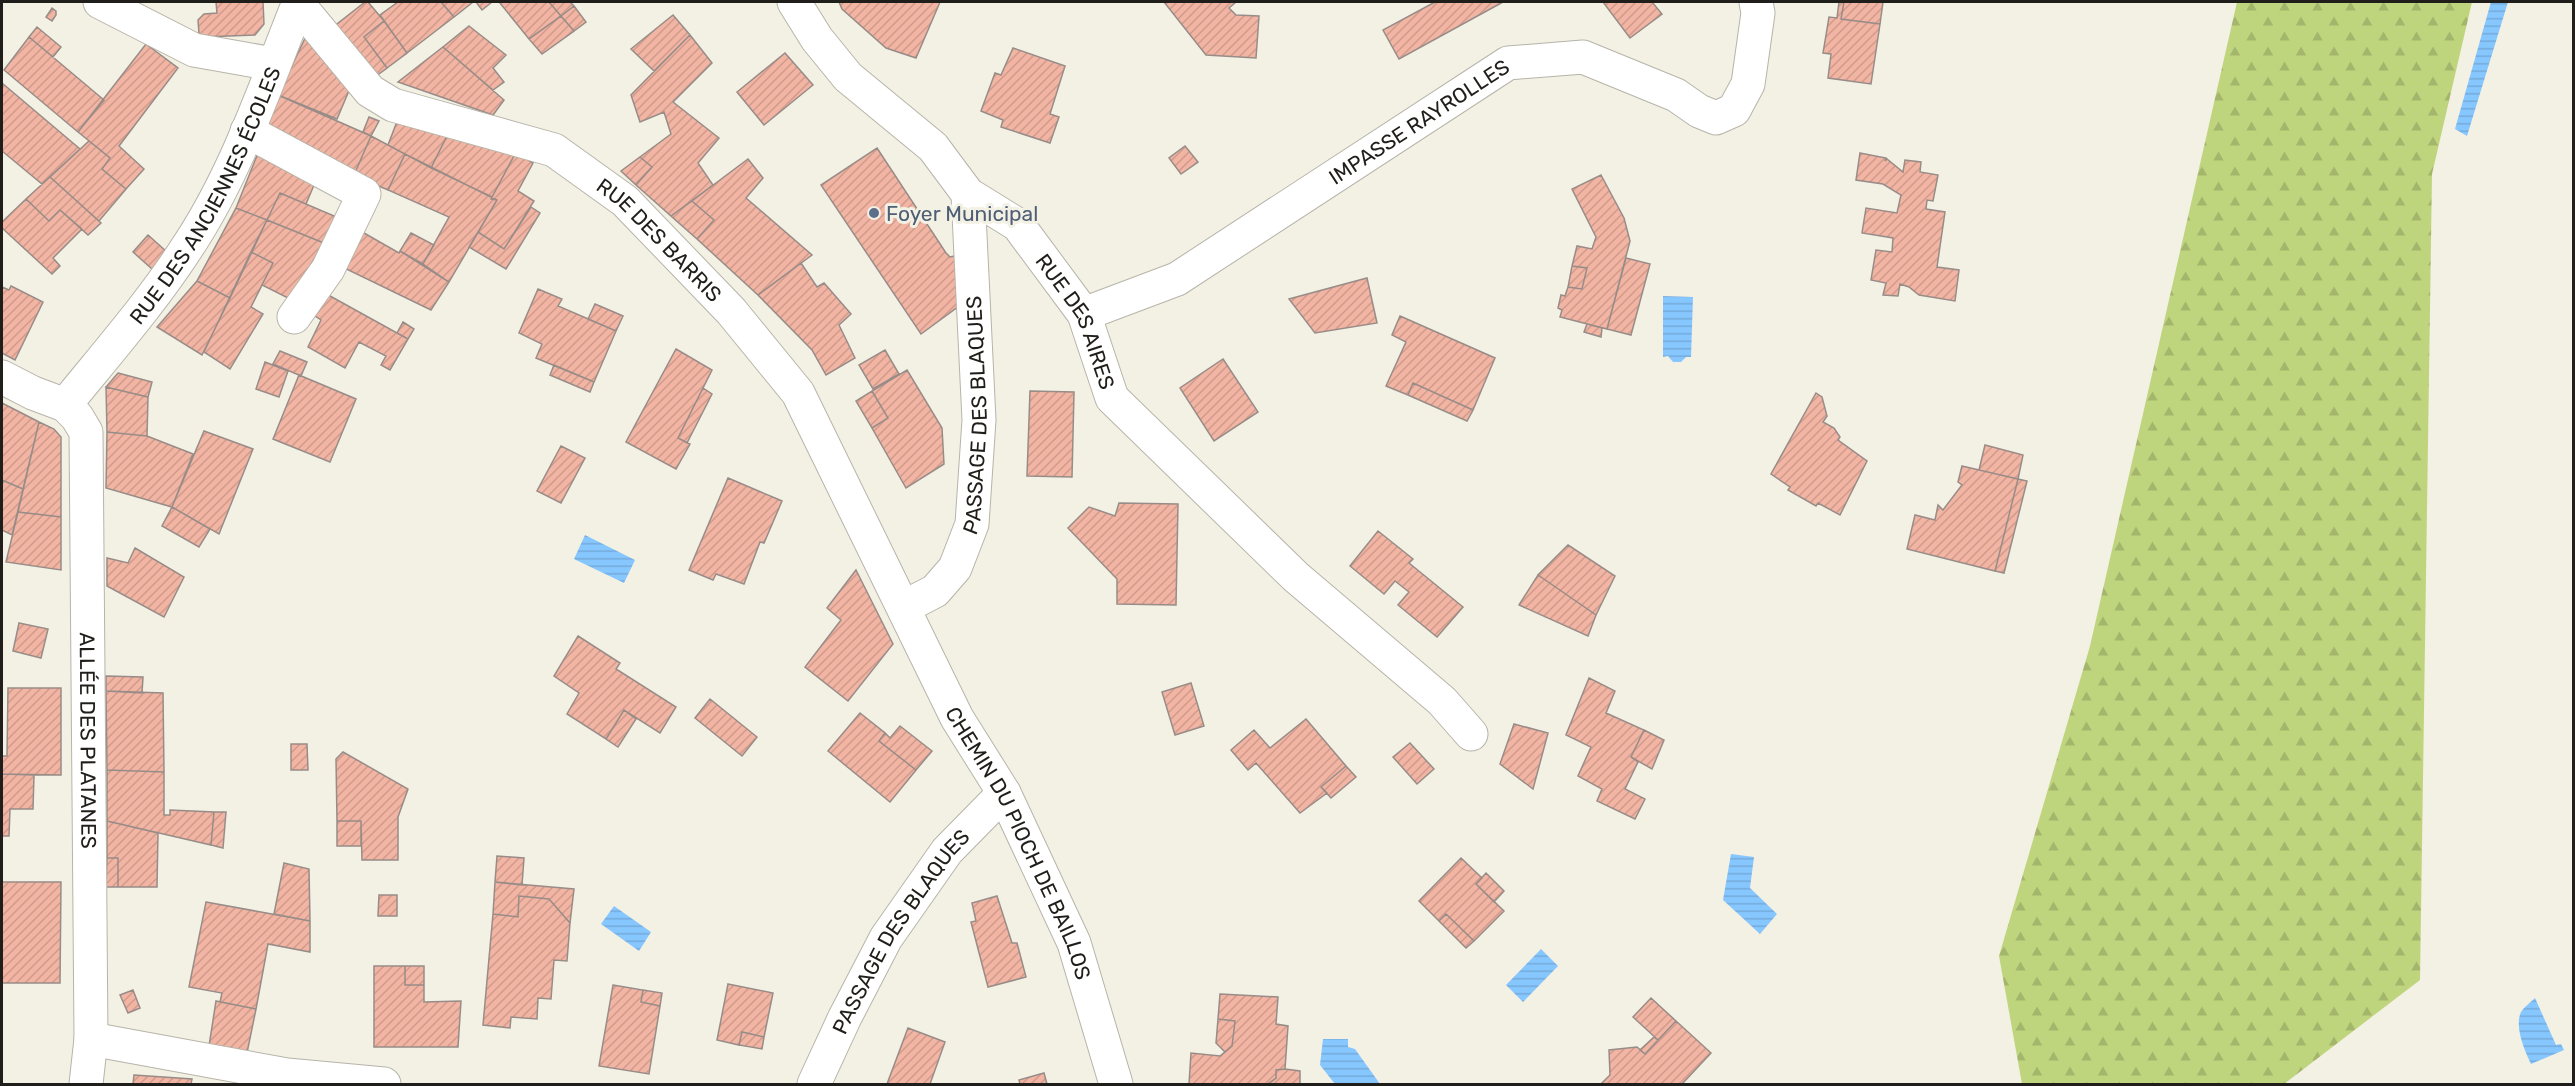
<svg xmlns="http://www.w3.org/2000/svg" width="2575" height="1086" font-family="Rubik,sans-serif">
<defs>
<pattern id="forest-firs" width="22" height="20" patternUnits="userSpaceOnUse" patternTransform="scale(1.5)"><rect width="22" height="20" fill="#bfd57d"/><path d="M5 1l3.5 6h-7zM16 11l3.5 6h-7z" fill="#a4b66b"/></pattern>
<pattern id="water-rules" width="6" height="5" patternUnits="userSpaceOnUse" patternTransform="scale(1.5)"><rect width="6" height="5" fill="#87c7ff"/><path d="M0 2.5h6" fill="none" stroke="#74aada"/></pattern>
<pattern id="building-hatch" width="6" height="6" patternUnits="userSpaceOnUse" patternTransform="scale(1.5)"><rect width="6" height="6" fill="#f3b5a3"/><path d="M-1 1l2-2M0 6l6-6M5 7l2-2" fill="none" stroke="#d09b8c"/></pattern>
</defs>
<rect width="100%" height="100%" fill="#f3f0e4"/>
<path fill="url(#forest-firs)" d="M2237,2h235l-40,172 -12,806 -136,104h-262l-23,-128 91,-310z"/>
<path fill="url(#water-rules)" d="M2491,2h17l-41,134 -12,-7z
M1663,296l30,1 -2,60h-5l-5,5h-8l-5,-6 -5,1z
M585,535l50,25 -11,23 -50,-24z
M1731,854l23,3 -4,31 27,26 -17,20 -37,-34z
M614,906l37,26 -12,19 -38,-27z
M1541,949l17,17 -35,36 -17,-17z
M2535,998l21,47 5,-1 3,6 -33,14c-6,-13 -17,-37 -10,-52 3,-5 10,-10 14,-14z
M1323,1039h25v8l7,2 25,35h-45l-15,-19z"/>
<path fill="url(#building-hatch)" stroke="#988c88" stroke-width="1.5" d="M216,2h47l1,22 -9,11 -53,2 -3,-3 -1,-14 6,-6 13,-1z
M365,2h3l16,19 -20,16 23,31 -15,11 -40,-51z
M398,2h43l13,15 -47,36 -27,-38z
M441,2h32l-19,15z
M476,2h16l-10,8z
M503,2h46l12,14 -32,23 -29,-36z
M549,2h21l4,4 -13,10z
M839,2h101l-24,56 -30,-10 -44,-39z
M1164,2h72l-7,6 7,7 23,1 -3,42 -50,-3z
M1435,2h68l-104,57 -16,-29z
M1603,2h49l10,12 -32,24z
M1839,2h5l-3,17 39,5 -9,60 -43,-6 3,-24 -8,-1 6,-36 8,1z
M1844,2h39l-3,22 -39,-5z
M574,6l12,16 -12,9 -13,-15z
M52,8l4,3v4l-4,6 -6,-4z
M673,15l17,20 -36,36 -23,-22z
M561,16l13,15 -32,23 -13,-15z
M384,21l23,32 -20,15 -23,-31z
M469,26l37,29 -13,13 11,14 -11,8 -50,-43z
M37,27l24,20 -8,10 -24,-20z
M307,34l44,52 -14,33 -59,-24z
M690,35l22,28 -39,39 46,36 -21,25 15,22 -42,31 -35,-31 16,-18 -12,-10 31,-23 -7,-22 -24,10 -9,-27z
M29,37l75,63 -26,32 -74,-62z
M146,44l32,24 -59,78 25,23 -18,20 -24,-20 8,-11 -32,-26z
M443,47l61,53 -11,15 -95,-33z
M1013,48l52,18 -15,48 9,3 -9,26 -49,-16 2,-7 -22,-9 14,-38 6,2z
M785,53l28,32 -49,40 -27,-33z
M2,83l78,66 -38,35 -40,-33z
M278,95l93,41 -17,39 -91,-41z
M369,117l10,4 -8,15 -8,-4z
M398,119l50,15 -17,34 -43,-23z
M451,128l65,24 -24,45 -61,-29z
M371,136l34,18 -17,36 -34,-15z
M89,141l21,17 -8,11 24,20 -27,32 -49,-44z
M1185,146l13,16 -17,12 -12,-16z
M877,148l69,105 4,4 9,-2v51l-38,28 -100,-149z
M516,152l17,11 -15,28 16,10 -30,48 -26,-17 19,-32 -6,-1z
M258,153l59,25 -11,26 -26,-11 -13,27 -31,-12z
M1860,153l26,5 -1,3 2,-2 16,13 2,-12 16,2 -1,10 18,3 -5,26 -6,-1 -1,9 19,3 -8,55 22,3 -4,31 -36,-6 -10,-8 -9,-3 -2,12 -15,-1 3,-12 -15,-3 5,-30 16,2 1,-14 -31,-5 4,-25 31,5 4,-18 -18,-11 -27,-4z
M405,154l92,46 -48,82 -26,-18 26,-47 -61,-27z
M640,157l12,10 -16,18 -15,-14z
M748,159l15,19 -17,20 66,57 -54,40 -61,-56 17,-19 -22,-19z
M1601,175l23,43 6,23 -23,88 -47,-12 2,-7 -4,-2 3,-13 4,1 3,-9 14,2 5,-21 -15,-2 5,-20 15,3 4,-12 -24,-48z
M50,177l51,46 -13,12 -28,-25 -11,11 -23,-22z
M280,193l59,25 -15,25 -57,-23z
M26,199l23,22 11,-11 22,19 -29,29 7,8 -8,8 -50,-46v-6z
M692,201l22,19 -17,19 -26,-23z
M531,207l9,6 -34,56 -37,-22 9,-15 26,17z
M236,208l31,12 -37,78 -33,-17z
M267,220l57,23 -34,56 -28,-14 11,-22 -22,-11z
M357,229l42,24 1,-2 49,31 -18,28 -95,-46z
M411,233l23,12 -11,19 -23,-13z
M148,235l19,17 -15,17 -19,-17z
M251,252l22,11 -22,44 12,7 -33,55 -26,-17z
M1626,258l24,6 -19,71 -24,-6z
M801,263l16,24 7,-4 27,31 -12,11 16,33 -29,17 -14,-25 -54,-55z
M1572,266l15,2 -5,21 -14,-2z
M1367,278l10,45 -62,10 -26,-34z
M197,281l33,17 -28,57 -45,-28z
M11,286l32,16 -28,58 -13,-7v-66l7,3z
M538,289l24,10 -4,7 58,25 -22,51 -58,-24 6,-14 -23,-11z
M321,291l87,48 -18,31 -9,-5 5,-9 -27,-14 -14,26 -37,-21 13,-27 -12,-8z
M595,304l28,12 -7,15 -28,-12z
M1400,316l95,42 -22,52 -60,-27 -5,12 -22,-9 20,-44 -14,-7z
M403,322l11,7 -6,10 -11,-6z
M1587,324l15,4 -1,9 -17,-5z
M676,349l36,21 -34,68 12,6 -14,25 -50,-27z
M885,350l14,24 -26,15 -14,-24z
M280,351l27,11 -6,14 -28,-12z
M1223,359l35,53 -44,29 -34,-53z
M265,362l23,9 -9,26 -23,-8z
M554,365l40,17 -4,10 -40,-17z
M907,370l35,58 2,36 -38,24 -34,-60 16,-10 -16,-27z
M118,373l34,9 -4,15 -42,-10z
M299,375l57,24 -26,63 -57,-23z
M1413,383l60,27 -6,11 -59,-26z
M106,387l42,10 -1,39 -40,-4z
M703,388l9,6 -25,49 -9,-5z
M872,391l16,27 -16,10 -16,-27z
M1030,391l44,1 -2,85 -45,-1z
M1816,393l6,4 5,19 -4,6 11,6 6,9 -2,3 29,21 -27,54 -22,-12 -2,3 -28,-16 2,-3 -19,-13z
M2,403l37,19 -16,67 -21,-9z
M39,422l15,7 7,8v80l-43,-5z
M204,431l49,18 -34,85 -47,-27z
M107,432l40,4 46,18 -21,53 -66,-19z
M1985,445l38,10 -5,24 -39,-9z
M561,446l24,12 -24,45 -24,-12z
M1962,466l56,13 -23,92 -88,-22 8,-34 20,5 3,-15 5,5 19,-25 -4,-3z
M728,478l54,23 -18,42 -4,-1 -16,42 -28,-10 -3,6 -24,-10z
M2018,479l9,2 -23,92 -9,-2z
M2,480l21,9 -11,46 -10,-5z
M1119,503l59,1 -2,101 -59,-1v-25l-49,-51 21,-21 26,9z
M172,507l38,22 -11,18 -37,-21z
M18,512l43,5v53l-55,-8z
M1378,531l35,28 -4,4 54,44 -26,30 -39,-32 11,-13 -14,-11 -11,13 -34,-28z
M1568,545l47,31 -19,39 -58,-40z
M135,548l49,29 -20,40 -57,-31v-28l21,5z
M856,570l37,74 -45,57 -43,-34 36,-47 -14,-12z
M1538,575l58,40 -8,21 -69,-31z
M19,623l29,6 -7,29 -28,-7z
M578,636l42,27 -4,6 60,38 -16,26 -36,-23 -18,29 -39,-25 12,-21 -25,-17z
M106,676l37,1 -1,16 -36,-2z
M1589,678l26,13 -9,22 38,17 -13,27 7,5 -13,27 20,10 -10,20 -38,-18 5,-12 -24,-13 13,-29 -25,-12z
M1191,683l13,43 -29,9 -13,-43z
M8,688h53v87l-59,-1v-18h5z
M106,691l57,2 1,79 -57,-2z
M710,699l47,38 -15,19 -47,-38z
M624,710l12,9 -18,28 -12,-8z
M860,713l25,20 -6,8 37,29 -26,32 -62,-51z
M1306,719l40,47 -25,21 6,6 -27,20 -44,-50 -8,7 -17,-20 23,-20 16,18z
M1514,724l34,9 -15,56 -33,-25z
M900,726l32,25 -16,19 -37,-29 6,-8 5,5z
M1644,730l20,10 -12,29 -21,-12z
M1410,743l24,26 -17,15 -24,-27z
M291,744h16l1,26h-17z
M343,752l65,37 -10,28v43h-36l-1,-39h-24l-1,-62z
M1346,766l10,11 -25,21 -10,-11z
M107,770l57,2v43h6v-5l44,2 -3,33 -104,-24z
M2,774l32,1 -1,34h-23l-1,27h-7z
M214,812h12l-3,36 -12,-3z
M107,821l51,12 -1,54h-39v-29h-11z
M337,821h24v25h-24z
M497,856l27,2 -2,27 -27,-3z
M107,858h11v29h-12z
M1461,858l21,20 -6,6 28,27 -30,30 -28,-27 -7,7 -20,-20z
M284,863l25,6 1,52 -36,-7z
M1486,873l18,18 -10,11 -18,-18z
M2,882h59l-1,101h-58z
M495,882l79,7 -4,34 -21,-24 -30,-3 -1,21 -25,-3z
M379,895h18v21h-19z
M519,896l30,3 21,24 -3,38 -13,-1 -3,39 -13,-1 -1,21 -26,-2 -1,11 -27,-3 10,-111 25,3z
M997,896l15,47h5l9,34 -38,10 -17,-65 5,-1 -4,-18z
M206,902l104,19v31l-42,-8 -12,65 -36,-7 2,-9 -33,-6z
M1446,914l28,27 -8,7 -27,-27z
M374,966h31v19h19v17l37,-1 -3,46h-84z
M405,966h19v19h-19z
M728,984l45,9 -9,44 -22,-5 -3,13 -22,-5z
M613,985l30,5 -2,12 19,4 -11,68 -50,-8z
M133,990l7,18 -12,5 -8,-18z
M643,990l19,3 -2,13 -19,-4z
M1220,994l58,3 -2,27 12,2 -3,43 -9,1v8l-8,6h-79l2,-31 29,3 12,-10 3,-25 -17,-2z
M1651,998l25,23 -18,19 -25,-23z
M216,1001l40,8 -9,44 -38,-7z
M1218,1019l17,2 -3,25 -7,6 -9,-9z
M1676,1021l35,32 -29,31h-81l9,-9 -1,-25 28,-3 8,7z
M908,1028l37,14 -15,42h-43z
M742,1032l22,5 -2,12 -23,-4z
M1654,1037l4,3 -13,14 -5,-4z
M1285,1069l15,2v13h-32l8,-6v-8z
M1044,1073l3,11h-27l-1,-4z
M134,1075l58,4 -1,5h-58z"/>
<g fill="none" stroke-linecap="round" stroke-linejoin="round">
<defs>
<g id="street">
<path d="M100,2l94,48 79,14"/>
<path id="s1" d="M794,2l23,37 31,38 85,70 35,47 50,31 66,89 28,84 184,179 146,124 29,33"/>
<path id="s2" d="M298,4l72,87 23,14 161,45 71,51 106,110 67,82 159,325 47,75 70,150 42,141"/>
<path d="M247,131l117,63 -36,75 -34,48"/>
<path id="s3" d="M1084,314l93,-35 331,-216 75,-6 93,38 23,16 17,7 18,-8 14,-26 10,-71 -2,-11"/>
<path id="s4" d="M2,377l31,16 32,12 12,12 9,15 5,607 -5,45"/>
<path id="s5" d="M65,405c42,-52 87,-103 123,-159 49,-74 78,-162 111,-244"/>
<path id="s6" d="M904,607l31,-16 20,-23 17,-44 7,-104 -11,-226"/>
<path d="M91,1039l196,36 97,9"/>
<path id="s7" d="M814,1084l31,-67 41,-79 61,-87 57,-58"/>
</g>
</defs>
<use href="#street" stroke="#b7b4a9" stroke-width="35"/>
<use href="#street" stroke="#fff" stroke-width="33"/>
</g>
<circle fill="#5c6f8a" stroke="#f3f0e4" stroke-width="2" cx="874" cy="213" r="6"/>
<g text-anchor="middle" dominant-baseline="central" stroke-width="6" stroke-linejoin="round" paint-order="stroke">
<g font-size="21" fill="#201e1a" stroke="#f3f0e4">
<text stroke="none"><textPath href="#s3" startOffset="388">IMPASSE RAYROLLES</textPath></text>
<text stroke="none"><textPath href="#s5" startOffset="254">RUE DES ANCIENNES ÉCOLES</textPath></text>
<text stroke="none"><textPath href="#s2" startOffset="446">RUE DES BARRIS</textPath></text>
<text stroke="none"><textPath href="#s1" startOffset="434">RUE DES AIRES</textPath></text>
<text stroke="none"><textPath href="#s6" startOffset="222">PASSAGE DES BLAQUES</textPath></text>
<text stroke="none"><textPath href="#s4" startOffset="412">ALLÉE DES PLATANES</textPath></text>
<text stroke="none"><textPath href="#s2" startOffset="1155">CHEMIN DU PIOCH DE BAILLOS</textPath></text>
<text stroke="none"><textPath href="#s7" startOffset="176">PASSAGE DES BLAQUES</textPath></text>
</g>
<g font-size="21" fill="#4e5e75" stroke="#f3f0e4" text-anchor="start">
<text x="886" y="213">Foyer Municipal</text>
</g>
</g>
<rect width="2575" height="1086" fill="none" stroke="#201e1a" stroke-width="6"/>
</svg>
